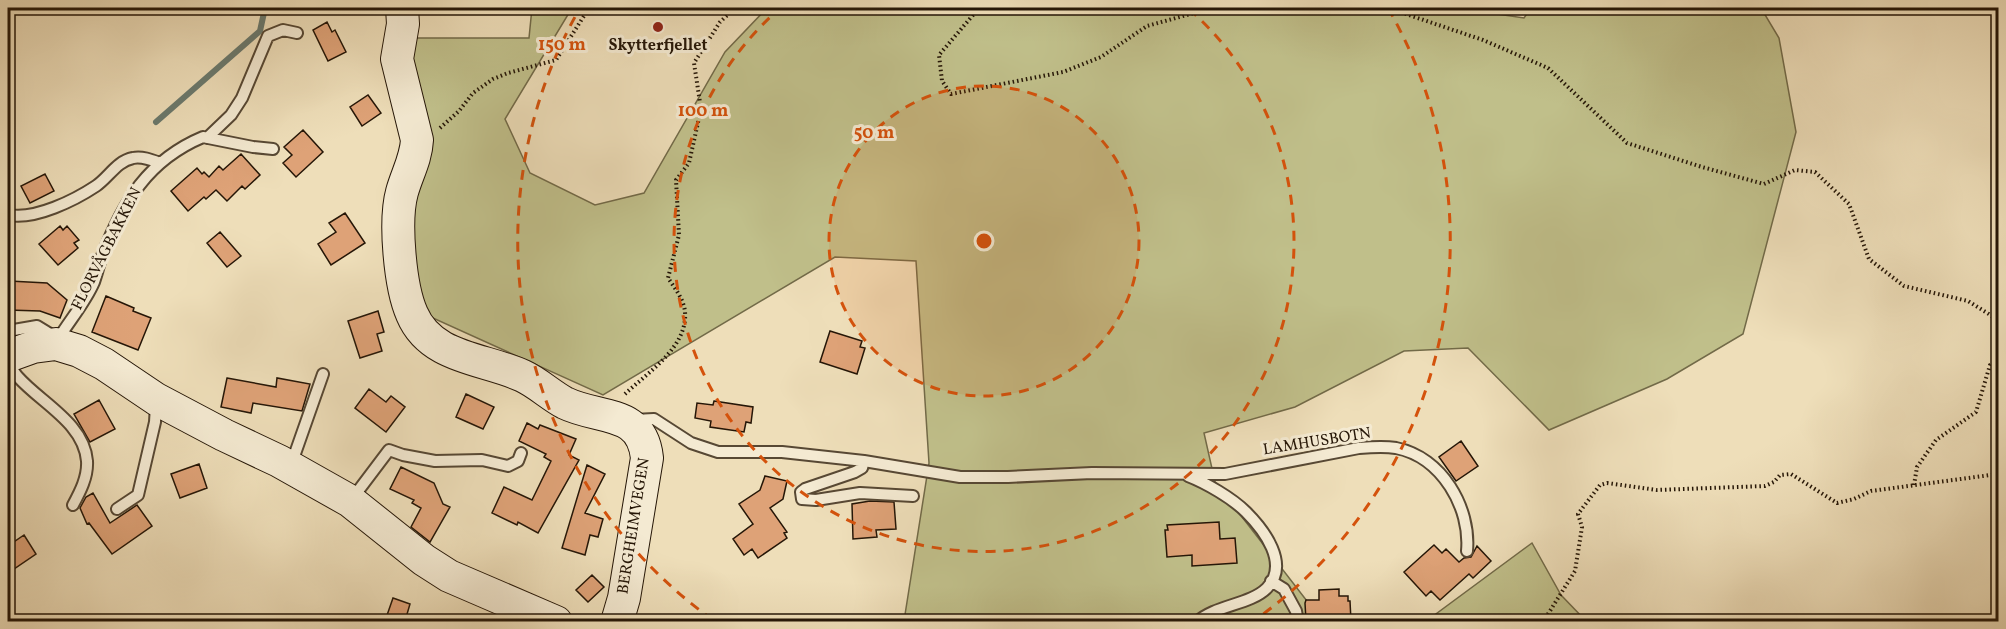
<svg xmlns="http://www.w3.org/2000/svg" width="2006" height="629" font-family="Vollkorn,serif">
<rect width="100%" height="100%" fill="#eedeb9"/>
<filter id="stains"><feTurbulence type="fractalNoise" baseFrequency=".00333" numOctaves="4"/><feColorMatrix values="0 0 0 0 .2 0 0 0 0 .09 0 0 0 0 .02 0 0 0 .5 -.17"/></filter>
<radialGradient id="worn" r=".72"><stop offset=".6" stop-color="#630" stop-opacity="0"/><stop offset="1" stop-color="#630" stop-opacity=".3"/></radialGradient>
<path fill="#c0bf8a" stroke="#726a48" stroke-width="1.5" d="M532,8h40l-67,111 25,54 65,32 49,-12 81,-141 42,-44h689l68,10 7,-10h230l18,30 17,94 -53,202 -76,45 -118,51 -81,-82 -64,3 -109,56 -91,26 11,49 102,132 112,5 103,-76 29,52 25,26h-682l25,-158 -13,-202 -81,-4 -232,138 -179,-81 -24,-86 10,-190h119z"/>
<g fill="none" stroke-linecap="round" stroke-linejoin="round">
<path stroke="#6b7a6e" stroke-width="6" d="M156,122l104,-91 5,-23"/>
</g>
<path fill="#dea277" stroke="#251607" stroke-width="1.5" d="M327,22l5,10 3,-2 11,22 -18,9 -15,-31z
M368,95l13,18 -19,13 -12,-19z
M303,130l20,22 -27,25 -13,-14 9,-8 -8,-8z
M241,154l19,21 -15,14 -3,-3 -15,15 -11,-11 -10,9 -2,-2 -16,14 -17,-20 26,-23 5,6 2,-2 5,5 10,-11 4,4z
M45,174l9,17 -24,12 -9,-17z
M345,213l20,30 -34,22 -13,-21 18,-12 -7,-9z
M60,226l3,4 4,-4 12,14 -5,3 4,5 -20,17 -19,-21z
M220,232l21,24 -14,11 -20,-24z
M9,281l38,2 20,17 -7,18 -20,-7 -32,-1z
M106,296l28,12 -1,3 18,7 -13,32 -46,-18z
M378,311l6,21 -7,2 5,17 -22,7 -12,-37z
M830,331l32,10 -2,6 5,1 -8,26 -37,-12z
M227,378l49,9 1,-9 33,6 -8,27 -49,-8 -2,10 -30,-6z
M369,389l17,13 5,-6 14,11 -19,25 -31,-24z
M466,394l28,13 -11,22 -27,-12z
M99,400l16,29 -25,13 -16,-28z
M714,401l39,6 -2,16 -5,-1 -2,10 -34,-5 1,-6 -16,-3 2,-15 16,2z
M527,423l11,6 2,-4 36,14 -7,16 10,5 -41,73 -20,-11 -1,3 -25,-12 12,-26 28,13 19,-39 -7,-4 2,-3 -27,-13z
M1461,441l17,25 -22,15 -17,-24z
M199,464l8,24 -27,10 -9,-24z
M587,465l18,9 -20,39 18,6 -5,18 -8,-2 -5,20 -23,-7z
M401,467l33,16 9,21 7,3 -20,35 -19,-15 10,-19 -9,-5 2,-3 -24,-11z
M765,476l22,5 -4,18 -13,9 17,24 -3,1 3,5 -29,20 -6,-9 -8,6 -11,-16 20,-15 -14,-20 21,-14z
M93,493l17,30 27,-18 15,21 -40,28 -23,-31 -2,1 -7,-16 6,-11z
M870,501l24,1 2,27 -20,1 1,7 -24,2 -1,-35z
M1219,522l1,17 15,-1 2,25 -45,3v-11l-25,2 -2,-27h3l-1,-5z
M24,535l12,19 -28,19v-27z
M1434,545l8,8 4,-4 13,13 5,-4 7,-1 6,-11 14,15 -18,17 -4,-4 -29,26 -9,-9 -5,5 -22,-24z
M592,575l12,12 -16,15 -12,-12z
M1339,589v7h9v5h2l1,20h-45l-1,-18 1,-3h13v-10z
M393,598l17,6 -5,17h-20z"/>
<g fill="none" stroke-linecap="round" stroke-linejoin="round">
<defs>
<path id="lane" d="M207,138l24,-23 11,-17 26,-62 15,-6 14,3
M9,215c26,5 66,-15 87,-29 13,-9 21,-25 37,-28 9,-2 19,2 27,5
M8,331l29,-5 18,11
M57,341c12,-20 28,-38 37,-59 3,-8 5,-18 8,-26 21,-54 46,-96 101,-119l50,10 20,2
M8,362c3,5 6,11 10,15 23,26 66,46 69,84 1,16 -7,31 -14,44
M634,420l20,-1 37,24 27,9h64l82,9 96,16h48l84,-4 133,1 134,-26c12,-1 25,-2 37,0 46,9 75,60 71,103
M864,461l-2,7 -7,4 -50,17 -4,3 1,7 14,1 44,-7 53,3
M291,465l32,-91
M1188,476c18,7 44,22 58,36 18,18 44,52 21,76 -17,17 -52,17 -70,34
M352,499l37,-49 14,5 32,6 47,-1 26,6 10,-5 3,-8
M117,509l21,-14 17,-73 1,-17
M1271,581l13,8 12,22 2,11"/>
<path id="secondary" d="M402,8l1,16 -6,35 20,81c-1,19 -10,34 -15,52 -8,29 -2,95 10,122 19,45 72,44 111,62 15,7 27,19 42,27 35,17 77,6 82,55l-23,140 -7,24
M8,356l25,-9 23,-3 23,7 25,13 52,35 68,36 55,26 71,40 74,59 25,16 107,46"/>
</defs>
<use href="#lane" stroke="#574834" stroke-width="14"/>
<use href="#secondary" stroke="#251607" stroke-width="34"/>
<path stroke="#251607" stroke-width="4" stroke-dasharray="1.5 3" stroke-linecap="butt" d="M979,8l-40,47 3,26 9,13 112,-22 38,-15 46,-31 65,-18
M1388,8l95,32 65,28 79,75 75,24 62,17 31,-14 20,2 34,32 20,55 35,27 64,15 24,15 6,8
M440,128l19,-17 14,-18 20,-14 15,-6 48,-13 33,-52
M625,394c22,-21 63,-47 60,-82 -1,-12 -10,-24 -17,-34l11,-43 -3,-55 13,-17 12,-54 -7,-46 26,-41 15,-14
M1914,485l3,-18 19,-27 40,-28 14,-47 8,-7
M1543,622l32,-51 7,-44 -4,-13 22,-29 7,-2 50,7 108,-4 9,-4 6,-7 11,-1 46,29 17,-4 17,-8 127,-17"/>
<use href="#lane" stroke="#f4ead2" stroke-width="10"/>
<use href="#secondary" stroke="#f4ead2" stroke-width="32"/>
</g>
<circle cx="984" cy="241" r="155" fill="#d4520c" fill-opacity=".12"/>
<g fill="none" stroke="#d4520c" stroke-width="3" stroke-dasharray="10 8">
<circle cx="984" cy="241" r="155"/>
<path d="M1189 9A310 310 0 1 1 779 9"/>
<path d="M713 620A466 466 0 0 1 580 8M1388 8A466 466 0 0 1 1255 620"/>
</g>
<circle fill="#8f2418" stroke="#f4ead2" stroke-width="2" cx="658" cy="27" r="6"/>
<g text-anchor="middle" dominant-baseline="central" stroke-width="6" stroke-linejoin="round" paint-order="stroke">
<g font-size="16" font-weight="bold" fill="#251607" stroke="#f4ead2">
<text x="658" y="46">Skytterfjellet</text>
</g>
<g font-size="16" fill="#251607" stroke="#f4ead2">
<text transform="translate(107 249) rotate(-63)">FLORVÅGBAKKEN</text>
<text transform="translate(1317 442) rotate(-9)">LAMHUSBOTN</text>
<text transform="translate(634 526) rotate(-81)">BERGHEIMVEGEN</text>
</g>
</g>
<circle cx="984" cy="241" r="9" fill="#d4520c" stroke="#f4ead2" stroke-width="3"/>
<g font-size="18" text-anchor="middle" font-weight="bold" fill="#d4520c" stroke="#f4ead2" stroke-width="6" stroke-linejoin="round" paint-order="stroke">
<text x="562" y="50">150 m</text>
<text x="703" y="116">100 m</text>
<text x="874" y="138">50 m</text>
</g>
<rect width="2006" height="629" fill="none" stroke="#eedeb9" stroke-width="30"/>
<rect x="9" y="9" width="1988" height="611" fill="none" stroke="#251607" stroke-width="3"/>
<rect x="15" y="15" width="1976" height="599" fill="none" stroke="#251607" stroke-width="1.5"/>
<rect width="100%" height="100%" filter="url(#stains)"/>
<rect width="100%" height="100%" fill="url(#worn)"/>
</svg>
